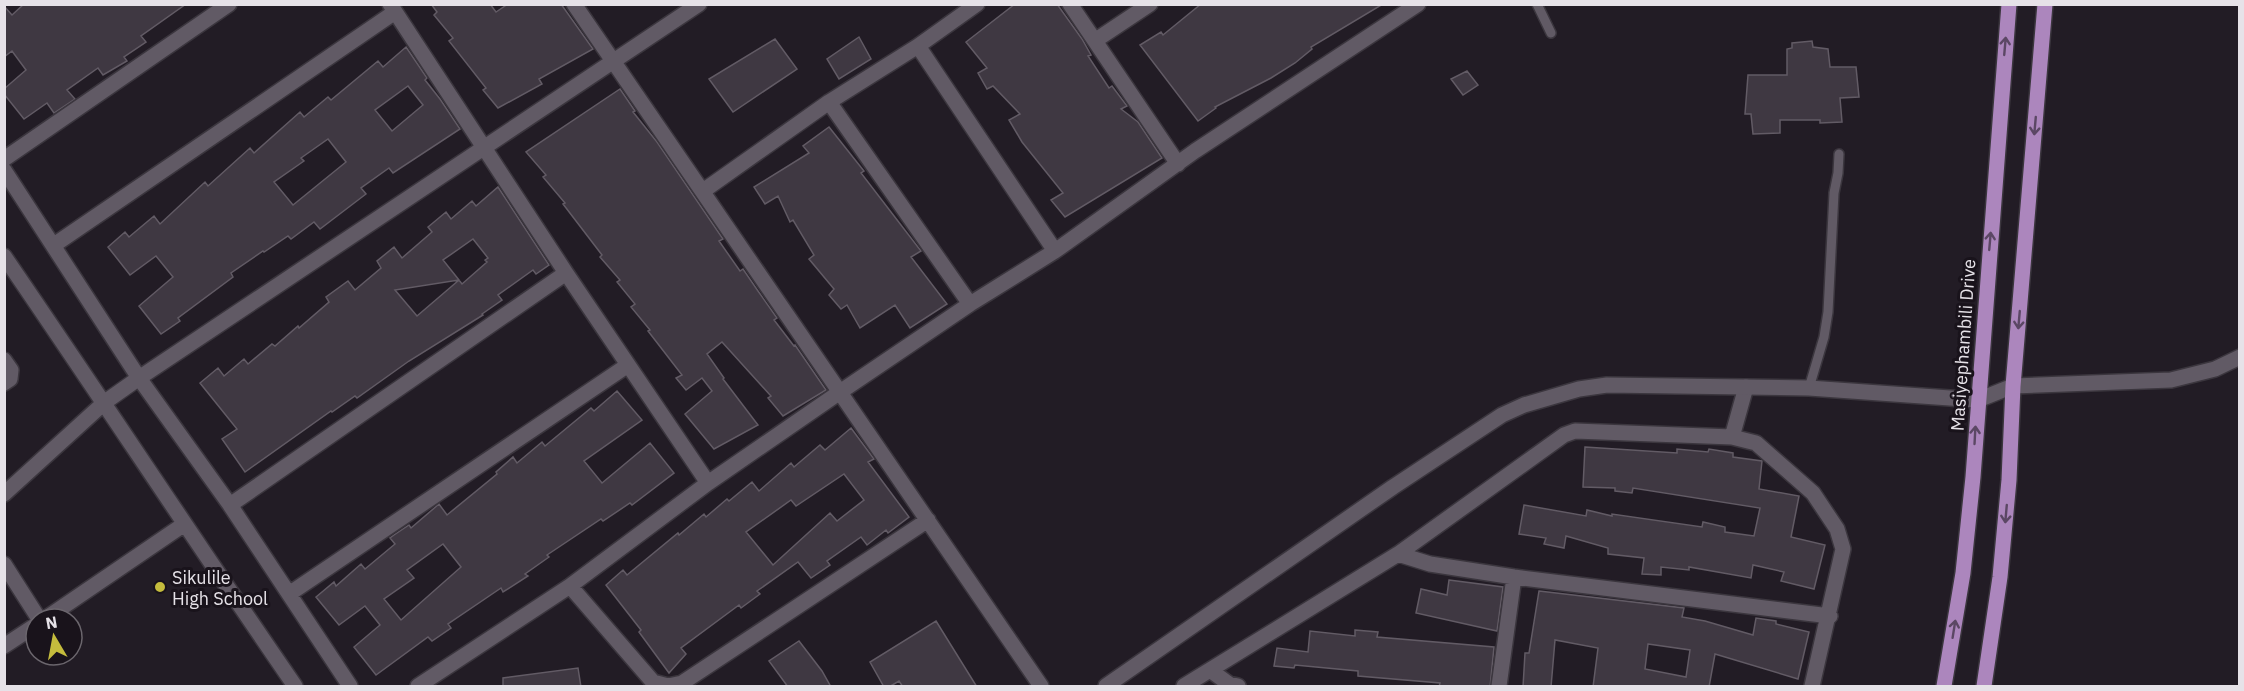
<svg xmlns="http://www.w3.org/2000/svg" width="2244" height="691" font-family="'IBM Plex Sans',sans-serif">
<rect width="100%" height="100%" fill="#221c25"/>
<path fill="#3f3842" stroke="#625b65" stroke-width="1.5" fill-rule="evenodd" d="M24,4h162l-45,32 5,6 -22,15 3,4 -24,14 -5,-7 -31,22 8,9 -21,14 -7,-10 -23,16 -20,-25v-5l22,-19 -14,-19 -8,6v-51l8,9z
M431,4h59l6,8 12,-8h53l32,45 -54,30 3,5 -44,24 -15,-18 3,-2 -37,-47 4,-3 -19,-23 3,-3z
M1015,4h42l25,35 9,16 -3,1 21,32 3,-2 15,20 -6,3 17,13 24,36 -97,59 -14,-17 12,-7 -41,-51 -13,-22 11,-6 -27,-28 -6,3 -9,-16 9,-5 -21,-26z
M1201,4h182l-72,43 1,2 -17,14 -24,15 -56,29 1,1 -18,13 -58,-76 21,-13 2,3z
M859,37l12,22 -32,20 -12,-20z
M775,39l22,30 -64,43 -24,-33z
M1812,41l1,6 15,2 2,18h26l3,30 -19,1 2,24 -22,1v-3h-40v13l-27,1 -2,-20h-6l3,-39h39v-26l5,-1v-5z
M406,47l21,31 -2,2 15,19 20,30 -67,44 -4,-5 -28,20 5,6 -46,35 -6,-7 -23,17 -3,-3 -24,16 -1,-1 -32,22 2,4 -55,41 2,3 -19,13 -22,-28 34,-29 -17,-21 -26,19 -22,-28 17,-15 4,5 25,-21 6,8 45,-42 3,4 42,-38 4,5 46,-41 4,5 24,-20 3,3 47,-39 5,6zM408,86l15,19 -31,26 -17,-21zM328,139l18,23 -53,43 -19,-23 30,-21 -3,-3z
M1467,71l11,14 -15,10 -12,-16z
M620,89l15,22 -2,1 24,30 66,97 -4,2 21,30 3,-2 15,22 19,27 -3,2 20,26 1,-1 31,45 -43,26 -15,-18 3,-2 -49,-54 -15,12 17,24 -1,1 35,46 -44,24 -29,-35 27,-23 -10,-13 -16,12 -10,-12 6,-3 -34,-44 2,-1 -19,-23 4,-3 -18,-22 3,-2 -20,-23 2,-2 -39,-51 2,-1 -22,-26 3,-2 -20,-23z
M829,127l35,44 -3,2 60,78 -10,6 36,47 -37,24 -15,-23 -35,23 -13,-23 -6,4 -12,-14 5,-6 -25,-30 5,-4 -21,-35 -3,2 -12,-26 -13,8 -11,-17 55,-34 -6,-7z
M498,187l51,78 -13,9 -3,-4 -35,25 4,5 -20,14 1,1 -74,46 -52,37 -2,-2 -23,16 -1,-1 -86,61 -23,-33 15,-10 -37,-46 18,-15 6,8 20,-17 4,5 24,-20 3,2 23,-20 1,2 30,-26 -3,-5 22,-16 7,9 26,-22 -4,-7 17,-14 8,11 30,-26 -4,-5 18,-15 5,7 21,-18 4,5zM473,239l15,19 -3,2 2,2 -25,22 -3,-4 -42,36 -22,-26 64,-10 -16,-20z
M617,391l25,29 -58,41 18,22 48,-40 24,30 -42,32 -2,-2 -27,18 -2,-2 -54,36 2,2 -24,17 3,2 -25,16 -2,-4 -53,36 3,4 -19,13 -4,-4 -52,38 -22,-28 26,-22 -15,-19 -26,19 -23,-28 18,-15 2,4 25,-22 4,5 30,-25 -5,-6 4,-3 15,-10 2,3 28,-24 8,11 50,-41 -1,-2 17,-15 4,6 25,-21 3,4 46,-38 3,3zM443,544l18,23 -60,53 -17,-21 30,-21 -7,-8z
M851,428l23,31 -6,3 41,55 -21,16 -2,-3 -19,15 -6,-8 -34,24 3,4 -19,13 -13,-16 -41,29 3,3 -19,14 -2,-3 -58,43 5,6 -17,19 -30,-41 2,-2 -35,-45 17,-15 4,5 51,-42 1,2 25,-21 2,3 21,-18 2,2 23,-19 7,9 32,-28 3,4 26,-22 5,5zM844,474l20,26 -27,21 -7,-8 -57,52 -27,-33 45,-32 5,6z
M1585,447l92,6v-4l31,3 1,-3 24,4v4l29,4 -3,28 40,7 -8,41 34,8 -11,44 -33,-8 3,-9 -31,-7 -2,13 -62,-11v3l-28,-3v8l-19,-1 2,-16 -36,-4v-6l-42,-12 -2,12 -20,-4 2,-6 -27,-4 5,-29 62,11 1,-6 25,6v-2l90,13 1,-5 22,5v5l29,4 6,-28 -127,-20 -1,5 -17,-2v-3l-32,-1z
M1449,580l54,7 -6,44 -81,-18 5,-24 26,6z
M1539,591l145,17 -2,9 23,4 48,14 3,-17 20,3v3l33,8 -11,47 -83,-25 -6,33h-116l5,-39 -43,-8 -4,47h-28l2,-34h4zM1648,644l42,6 -4,27 -41,-8z
M936,621l41,66h-74l-4,-6 -10,6h-5l-14,-25z
M1355,630l23,2 -1,5 117,10 -4,40h-51l1,-4 -82,-7v-5l-63,-6 -1,3 -20,-2 3,-18 31,4 2,-21 45,5z
M799,641l23,30 9,16h-43l-19,-26z
M578,668l3,19h-78v-9z"/>
<g fill="none" stroke-linecap="round" stroke-linejoin="round">
<defs>
<path id="service" d="M1537,4l14,29
M1809,388l15,-51 4,-25 6,-119 4,-20 1,-19"/>
<path id="minor" d="M390,4l176,269 142,210
M574,4l467,682
M1070,4l108,160
M1096,40l54,-36
M918,46l137,205
M829,102l141,202
M4,159l225,-155
M4,170l135,208 91,127 120,181
M703,191l126,-89 89,-56 59,-42
M54,245l341,-233
M4,256c98,143 193,288 291,430
M4,360l7,10 -1,9 -6,4
M2013,386l158,-6 44,-11 25,-12
M1746,387l-14,50 24,6 57,50 24,36 6,20 -31,137
M4,494l101,-92 34,-24 560,-374
M230,505l336,-232
M1398,554l32,10 84,13 316,39
M4,564l35,55
M570,586l83,96 15,4 14,-3 246,-163
M289,594l339,-229
M45,619l138,-94
M4,646l32,-21
M1210,670l19,14 9,2
M418,686l152,-100 138,-103 132,-91 130,-88 85,-53 140,-100 223,-147
M1184,686l214,-132 166,-119 11,-4 157,6
M1499,686l15,-109"/>
<path id="tertiary" d="M1106,686l287,-199 109,-72 22,-10 55,-16 28,-4 202,3 169,12 35,-14"/>
<path id="primary" d="M1944,686l19,-113 10,-96 36,-473
M1984,686l16,-109 9,-97 4,-94 32,-382"/>
</defs>
<use href="#service" stroke="#3b363e" stroke-width="12"/>
<use href="#minor" stroke="#3b363e" stroke-width="18"/>
<use href="#tertiary" stroke="#3b363e" stroke-width="18"/>
<use href="#primary" stroke="#3b363e" stroke-width="18"/>
<use href="#service" stroke="#615a65" stroke-width="9"/>
<use href="#minor" stroke="#615a65" stroke-width="15"/>
<use href="#tertiary" stroke="#615a65" stroke-width="15"/>
<use href="#primary" stroke="#ac86bd" stroke-width="15"/>
</g>
<defs><path id="oneway-shaft" d="M-6 0H5M1.5-3L5.5 0L1.5 3" fill="none" stroke-width="1.6" stroke-linecap="round" stroke-linejoin="round" transform="scale(1.5)"/></defs>
<g stroke="#5b4764">
<use href="#oneway-shaft" transform="translate(2005 46) rotate(-85)"/>
<use href="#oneway-shaft" transform="translate(2035 126) rotate(95)"/>
<use href="#oneway-shaft" transform="translate(1990 241) rotate(-85)"/>
<use href="#oneway-shaft" transform="translate(2019 320) rotate(95)"/>
<use href="#oneway-shaft" transform="translate(1975 435) rotate(-87)"/>
<use href="#oneway-shaft" transform="translate(2006 514) rotate(95)"/>
<use href="#oneway-shaft" transform="translate(1954 629) rotate(-81)"/>
</g>
<circle fill="#c5bc3d" stroke="#19131b" stroke-width="2" cx="160" cy="587" r="6"/>
<g text-anchor="middle" dominant-baseline="central" stroke-width="6" stroke-linejoin="round" paint-order="stroke">
<g font-size="18" fill="#e6e2e8" stroke="#19131b">
<text transform="translate(1963 345) rotate(-86)">Masiyephambili Drive</text>
</g>
<g font-size="18" fill="#e6e2e8" stroke="#19131b" text-anchor="start">
<text x="172" y="577">Sikulile<tspan x="172" dy="21">High School</tspan></text>
</g>
</g>
<rect width="2244" height="691" fill="none" stroke="#e6e2e8" stroke-width="12"/>
<g transform="translate(54 637) rotate(350)"><circle r="28" fill="#19131b" stroke="#6b666d" stroke-width="1.5"/>
<path d="M0-4.5L10 22L0 15L-10 22Z" fill="#c5bc3d"/>
<text y="-9" font-size="16" font-weight="bold" text-anchor="middle" fill="#e6e2e8">N</text>
</g>
</svg>
